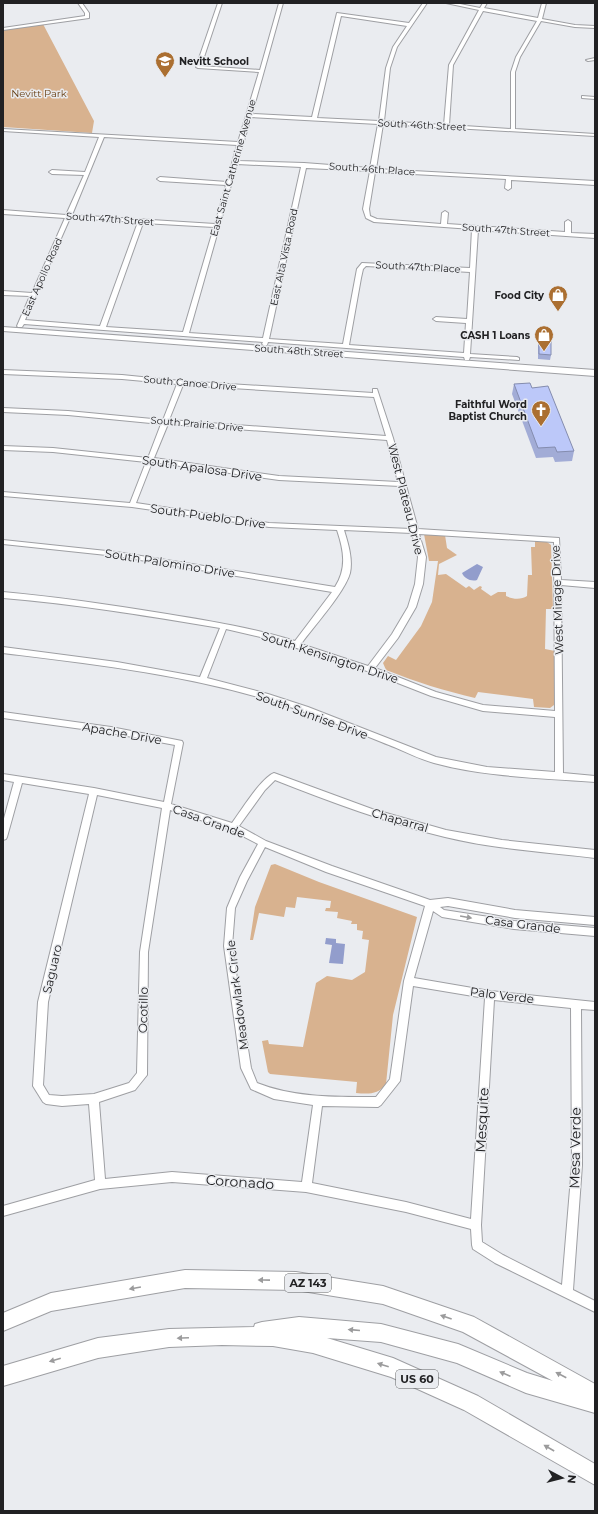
<svg xmlns="http://www.w3.org/2000/svg" width="598" height="1514" font-family="Montserrat,sans-serif">
<rect width="100%" height="100%" fill="#eaecf0"/>
<path fill="#d8b28f" d="M43,24l51,97 -2,12 -89,-6v-97z
M424,534l21,1 2,13 10,7 -18,9 -1,11 8,-1 20,14 3,-2 5,4 6,-4 2,1 -1,2 10,7 7,-4h8v4c6,3 15,4 21,0l1,-21h4l-1,-28h4v-6l12,1 4,3 2,64h-7l-1,40 10,2 -1,50v4l-4,3 -16,-1 -1,-8 -55,-7 -3,6c-30,-7 -59,-16 -89,-28l-3,-7 5,-7 8,4 25,-34 11,-24 6,-41h-9z
M275,864l44,18 98,35 -24,98 -7,69c-8,11 -18,10 -30,9l1,-11 -87,-8 -2,-2 -6,-31 6,-1 1,4 34,3 13,-64 11,-7 25,4 13,-8 4,-32 -7,-1 1,-8 -6,-1v-6h-6l1,-3 -15,-3 1,-6 -13,-1 1,-3h4l1,-7 -34,-4 -2,11 -9,-1 -2,10 -25,-4 -6,27h-3l5,-33 16,-42z"/>
<path fill="#929dcc" d="M477,564l6,3 -6,13c-6,2 -13,-2 -15,-7z
M326,938l10,1v4l9,1 -2,20 -14,-1 3,-18 -7,-1z"/>
<g fill="none" stroke-linecap="round" stroke-linejoin="round">
<defs>
<path id="street" d="M78,3h4l7,10v5l-86,12v-2l82,-12v-3z
M218,3h4l-21,63 59,4 19,-67h4l-31,111 60,3 25,-104 72,10 14,-20h4l-30,44 -7,21 -6,53 60,4 5,-60 30,-55 -33,-7h9l25,5 3,-5h4l-3,5 54,10 4,-15h4l-4,16 33,6 20,1v2l-20,-1 -34,-6 -21,36 -5,15v57l80,5v2l-212,-12 -7,45 219,12v4l-84,-5v8l-3,2 -3,-2 1,-9 -131,-7 -6,37 1,7 7,3 64,5 1,-11 3,-2 3,2 -1,11 118,8v-10l3,-2 3,2v11l24,1v4l-117,-8 -8,124 47,3 2,1v2l-49,-3 -1,3h-4l-1,-3 -196,-15 -1,3 -2,1 -3,-2 1,-2 -239,-18 -2,3h-4l-1,-1 13,-30 -27,-1v-4l29,2 33,-75 -62,-4v-4l63,5 18,-40 -32,-1 -3,-2 3,-2 33,2 14,-35 -96,-6v-2l235,13 21,-70 -61,-4 -2,-1zM483,11l54,10 -21,36 -5,15v57l-62,-4 4,-60zM341,16l66,10 -14,21 -7,21 -7,53 -62,-3zM251,117l127,7 -8,44 -66,-5 -66,-2zM104,137l133,8 -10,37 -67,-5 -3,2 3,2 66,4 -11,39 -143,-9zM237,164l64,3 -38,171 -74,-5zM306,168l64,3 -7,38 3,9 8,4 98,7 -2,39 -108,-5 -5,6 -14,75 -74,-5zM70,218l68,4 -38,104 -75,-6zM143,223l71,4 -31,105 -77,-5zM366,266l104,6 -3,47 -31,-2 -3,2 3,2 30,2 -2,30 -115,-8 12,-67 2,-9z
M595,58v2l-7,1 -2,-1z
M582,96l13,1v2l-13,-1z
M3,370l119,5 59,6 192,12v-4h4l16,49 25,91 141,9 2,42 34,2v6l-34,-3 2,188 32,3v6c-52,-4 -110,-5 -161,-19 -15,-4 -30,-12 -45,-18 -40,-16 -80,-33 -121,-45 -86,-26 -176,-36 -265,-47v-6l114,15 83,15 20,-49c-72,-12 -144,-24 -217,-30v-6c55,5 109,13 164,22 43,7 86,14 128,27l37,-49 -216,-36 -113,-12v-4l113,12 219,35c12,-19 9,-36 2,-57l-68,-3 -137,-20 -129,-11v-4l127,11 16,-41 -93,-10 -50,-2v-4l50,2 95,10 13,-34 -93,-9 -65,-3v-4l65,3 95,9 14,-36 -55,-5 -119,-5zM183,385l191,12 12,39 -217,-16zM168,424l219,16 11,42 -119,-6 -125,-18zM152,462l127,18 121,6 11,43 -142,-6 -133,-20zM344,530l68,3 6,24 -3,27 -7,23 -16,27 -24,32 -67,-22c13,-18 44,-52 49,-71 3,-14 -2,-30 -6,-43zM419,534l135,8 1,169 -72,-6 -47,-13 -61,-24 23,-30 18,-31 7,-23 3,-27zM226,629l43,10 98,32 64,25 52,15 72,6v55l-68,-5 -51,-10 -128,-50 -40,-13 -61,-16z
M3,712l108,15 71,14 1,2 -12,61 61,19c9,-12 29,-45 42,-50l98,36 74,21 56,10 93,10v8c-50,-6 -101,-9 -150,-21 -58,-14 -114,-35 -170,-57l-10,10 -26,36 27,15 66,25 98,34 18,-2 67,12 80,7v8l-80,-7 -67,-12 -8,1 4,3 70,11 81,7v8l-81,-7 -72,-12 -9,-6 -19,67 76,13 105,11v8l-14,-1 1,156 -9,125 22,11v11l-100,-49 -22,-14 -1,-4 -1,-16 -65,-17 -100,-20 -134,-10 -72,7 -97,27v-10l92,-26 -6,-76 -27,2 -16,-2 -3,-2 -10,-16 5,-84 51,-208 -67,-11 -15,54 -1,2 -3,1v-18l11,-40 -11,-2v-6l91,14 70,14 11,-57 -64,-12 -108,-15zM97,795l65,13 -22,144 -3,121 -8,10 -35,11 -32,2 -13,-1 -6,-10 5,-83zM170,810l61,20 27,14 -18,33 -13,31 -3,38 17,122 10,21 23,10 39,6 -11,77 -130,-10 -67,7 -6,-77 36,-12 12,-15 1,-123zM265,847l61,25 99,34 -21,75 -14,98 -14,18c-40,0 -81,1 -119,-14l-6,-15 -19,-122 3,-38 12,-27zM413,986l72,12 -14,221 -65,-17 -94,-19 10,-77 56,1 3,-2 19,-24zM494,1000l77,8 1,157 -10,120 -59,-30 -21,-13 -1,-17z"/>
<path id="secondary" d="M3,327l592,43v6l-592,-45z"/>
<path id="highway" d="M185,1270l111,2 87,14 91,31 121,67v29l-69,-20 -69,-30 -76,-21 -54,-4 66,20 85,38 117,68v21l-131,-75 -73,-33 -78,-24 -40,-7 -51,-1 -53,2 -71,11 -95,28v-20l95,-28 71,-9 85,-2 1,-3 7,-2 37,-5 82,7 77,20 69,29 26,8 -90,-49 -80,-28 -87,-14 -111,-2 -134,23 -48,20v-18l48,-20z"/>
</defs>
<use href="#street" stroke="#9e9fa3" stroke-width="2"/>
<use href="#secondary" stroke="#9e9fa3" stroke-width="2"/>
<use href="#highway" stroke="#9e9fa3" stroke-width="2"/>
<use href="#street" fill="#fff" fill-rule="evenodd"/>
<use href="#secondary" fill="#fff" fill-rule="evenodd"/>
<use href="#highway" fill="#fff" fill-rule="evenodd"/>
</g>
<path fill="#a2acd6" d="M539,339l12,16 -1,5 -12,-1v-15z
M514,384l18,4 42,63 -2,10 -17,1 -2,-5 -17,1 -24,-64z"/>
<path fill="#bcc8f9" stroke="#848cae" d="M539,339l12,1v15l-12,-1z
M530,383l2,5 16,-2 26,65 -17,1 -2,-5 -17,1 -24,-64z"/>
<defs><path id="oneway-solid" d="M-6-.8H1V-3.2L6.5 0L1 3.2V.8H-6Z"/></defs>
<g fill="#9b9b9c">
<use href="#oneway-solid" transform="translate(466 917) rotate(10)"/>
<use href="#oneway-solid" transform="translate(264 1280) rotate(-179)"/>
<use href="#oneway-solid" transform="translate(135 1288) rotate(170)"/>
<use href="#oneway-solid" transform="translate(446 1317) rotate(-161)"/>
<use href="#oneway-solid" transform="translate(354 1330) rotate(-175)"/>
<use href="#oneway-solid" transform="translate(183 1338) rotate(178)"/>
<use href="#oneway-solid" transform="translate(55 1360) rotate(164)"/>
<use href="#oneway-solid" transform="translate(383 1365) rotate(-163)"/>
<use href="#oneway-solid" transform="translate(505 1374) rotate(-157)"/>
<use href="#oneway-solid" transform="translate(561 1375) rotate(-152)"/>
<use href="#oneway-solid" transform="translate(549 1448) rotate(-150)"/>
</g>
<defs>
<symbol id="school-pin" viewBox="-11 -11 22 30"><path d="M0 17L-7.5 6A9.5 9.5 0 1 1 7.5 6Z" fill="#ab6f31" stroke="#eaecf0"/><path d="M0-5L7-2L0 1L-7-2ZM-4 1L0 2.5L4 1V4Q0 6-4 4Z" fill="#fff"/></symbol>
<symbol id="shop-pin" viewBox="-11 -11 22 30"><path d="M0 17L-7.5 6A9.5 9.5 0 1 1 7.5 6Z" fill="#ab6f31" stroke="#eaecf0"/><path d="M-5-2.5h2.3a2.7 3.5 0 0 1 5.4 0H5L5.5 6h-11ZM-1.5-2.5h3a1.5 2.3 0 0 0-3 0Z" fill="#fff"/></symbol>
<symbol id="church-pin" viewBox="-11 -11 22 30"><path d="M0 17L-7.5 6A9.5 9.5 0 1 1 7.5 6Z" fill="#ab6f31" stroke="#eaecf0"/><path d="M-1.2-6h2.4v3.5h3.3v2.4h-3.3V6h-2.4V-.1h-3.3v-2.4h3.3Z" fill="#fff"/></symbol>
</defs>
<g fill-rule="evenodd">
<use href="#school-pin" x="154" y="50" width="22" height="30"/>
<use href="#shop-pin" x="547" y="284" width="22" height="30"/>
<use href="#shop-pin" x="533" y="324" width="22" height="30"/>
<use href="#church-pin" x="530" y="399" width="22" height="30"/>
</g>
<g text-anchor="middle" dominant-baseline="central" stroke-width="3" stroke-linejoin="round" paint-order="stroke">
<g font-size="10" font-weight="bold" fill="#212123" stroke="#eaecf0" text-anchor="end">
<text x="179" y="61" text-anchor="start">Nevitt School</text>
<text x="544" y="295">Food City</text>
<text x="530" y="335">CASH 1 Loans</text>
<text x="527" y="404">Faithful Word<tspan x="527" dy="12">Baptist Church</tspan></text>
</g>
<g font-size="10" fill="#663d11" stroke="#eaecf0">
<text x="39" y="93">Nevitt Park</text>
</g>
<g font-size="10" fill="#212123" stroke="#eaecf0">
<text transform="translate(422 125) rotate(3)">South 46th Street</text>
<text transform="translate(233 168) rotate(-74)">East Saint Catherine Avenue</text>
<text transform="translate(372 169) rotate(4)">South 46th Place</text>
<text transform="translate(110 219) rotate(4)">South 47th Street</text>
<text transform="translate(506 230) rotate(4)">South 47th Street</text>
<text transform="translate(284 257) rotate(-78)">East Alta Vista Road</text>
<text transform="translate(418 267) rotate(3)">South 47th Place</text>
<text transform="translate(42 277) rotate(-66)">East Apollo Road</text>
<text transform="translate(299 351) rotate(4)">South 48th Street</text>
<text transform="translate(190 383) rotate(5)">South Canoe Drive</text>
<text transform="translate(197 424) rotate(5)">South Prairie Drive</text>
</g>
<g fill="#eaecf0" stroke="#5d5e60" stroke-width="1">
<rect x="285" y="1274" width="46" height="18" rx="3"/>
<rect x="396" y="1370" width="42" height="18" rx="3"/>
</g>
<g font-size="11" font-weight="bold" fill="#212123">
<text x="308" y="1283">AZ 143</text>
<text x="417" y="1379">US 60</text>
</g>
<g font-size="12" fill="#212123" stroke="#eaecf0">
<text transform="translate(202 468) rotate(8)">South Apalosa Drive</text>
<text transform="translate(406 499) rotate(76)">West Plateau Drive</text>
<text transform="translate(208 516) rotate(8)">South Pueblo Drive</text>
<text transform="translate(170 563) rotate(9)">South Palomino Drive</text>
<text transform="translate(557 600) rotate(-92)">West Mirage Drive</text>
<text transform="translate(330 657) rotate(18)">South Kensington Drive</text>
<text transform="translate(312 715) rotate(20)">South Sunrise Drive</text>
<text transform="translate(122 733) rotate(10)">Apache Drive</text>
<text transform="translate(400 820) rotate(16)">Chaparral</text>
<text transform="translate(209 821) rotate(20)">Casa Grande</text>
<text transform="translate(523 924) rotate(7)">Casa Grande</text>
<text transform="translate(52 969) rotate(-77)">Saguaro</text>
<text transform="translate(237 995) rotate(-97)">Meadowlark Circle</text>
<text transform="translate(502 995) rotate(7)">Palo Verde</text>
<text transform="translate(143 1010) rotate(-89)">Ocotillo</text>
</g>
<g font-size="14" fill="#212123" stroke="#eaecf0">
<text transform="translate(482 1120) rotate(-87)">Mesquite</text>
<text transform="translate(575 1148) rotate(-89)">Mesa Verde</text>
<text transform="translate(240 1182) rotate(4)">Coronado</text>
</g>
</g>
<rect width="598" height="1514" fill="none" stroke="#212123" stroke-width="8"/>
<g transform="translate(562 1478) rotate(97)" stroke="#eaecf0" stroke-width="3" paint-order="stroke">
<path d="M0-3L7 15L0 10L-7 15Z" fill="#212123"/>
<text y="-6" font-size="11" font-weight="bold" text-anchor="middle" fill="#212123">N</text>
</g>
</svg>
